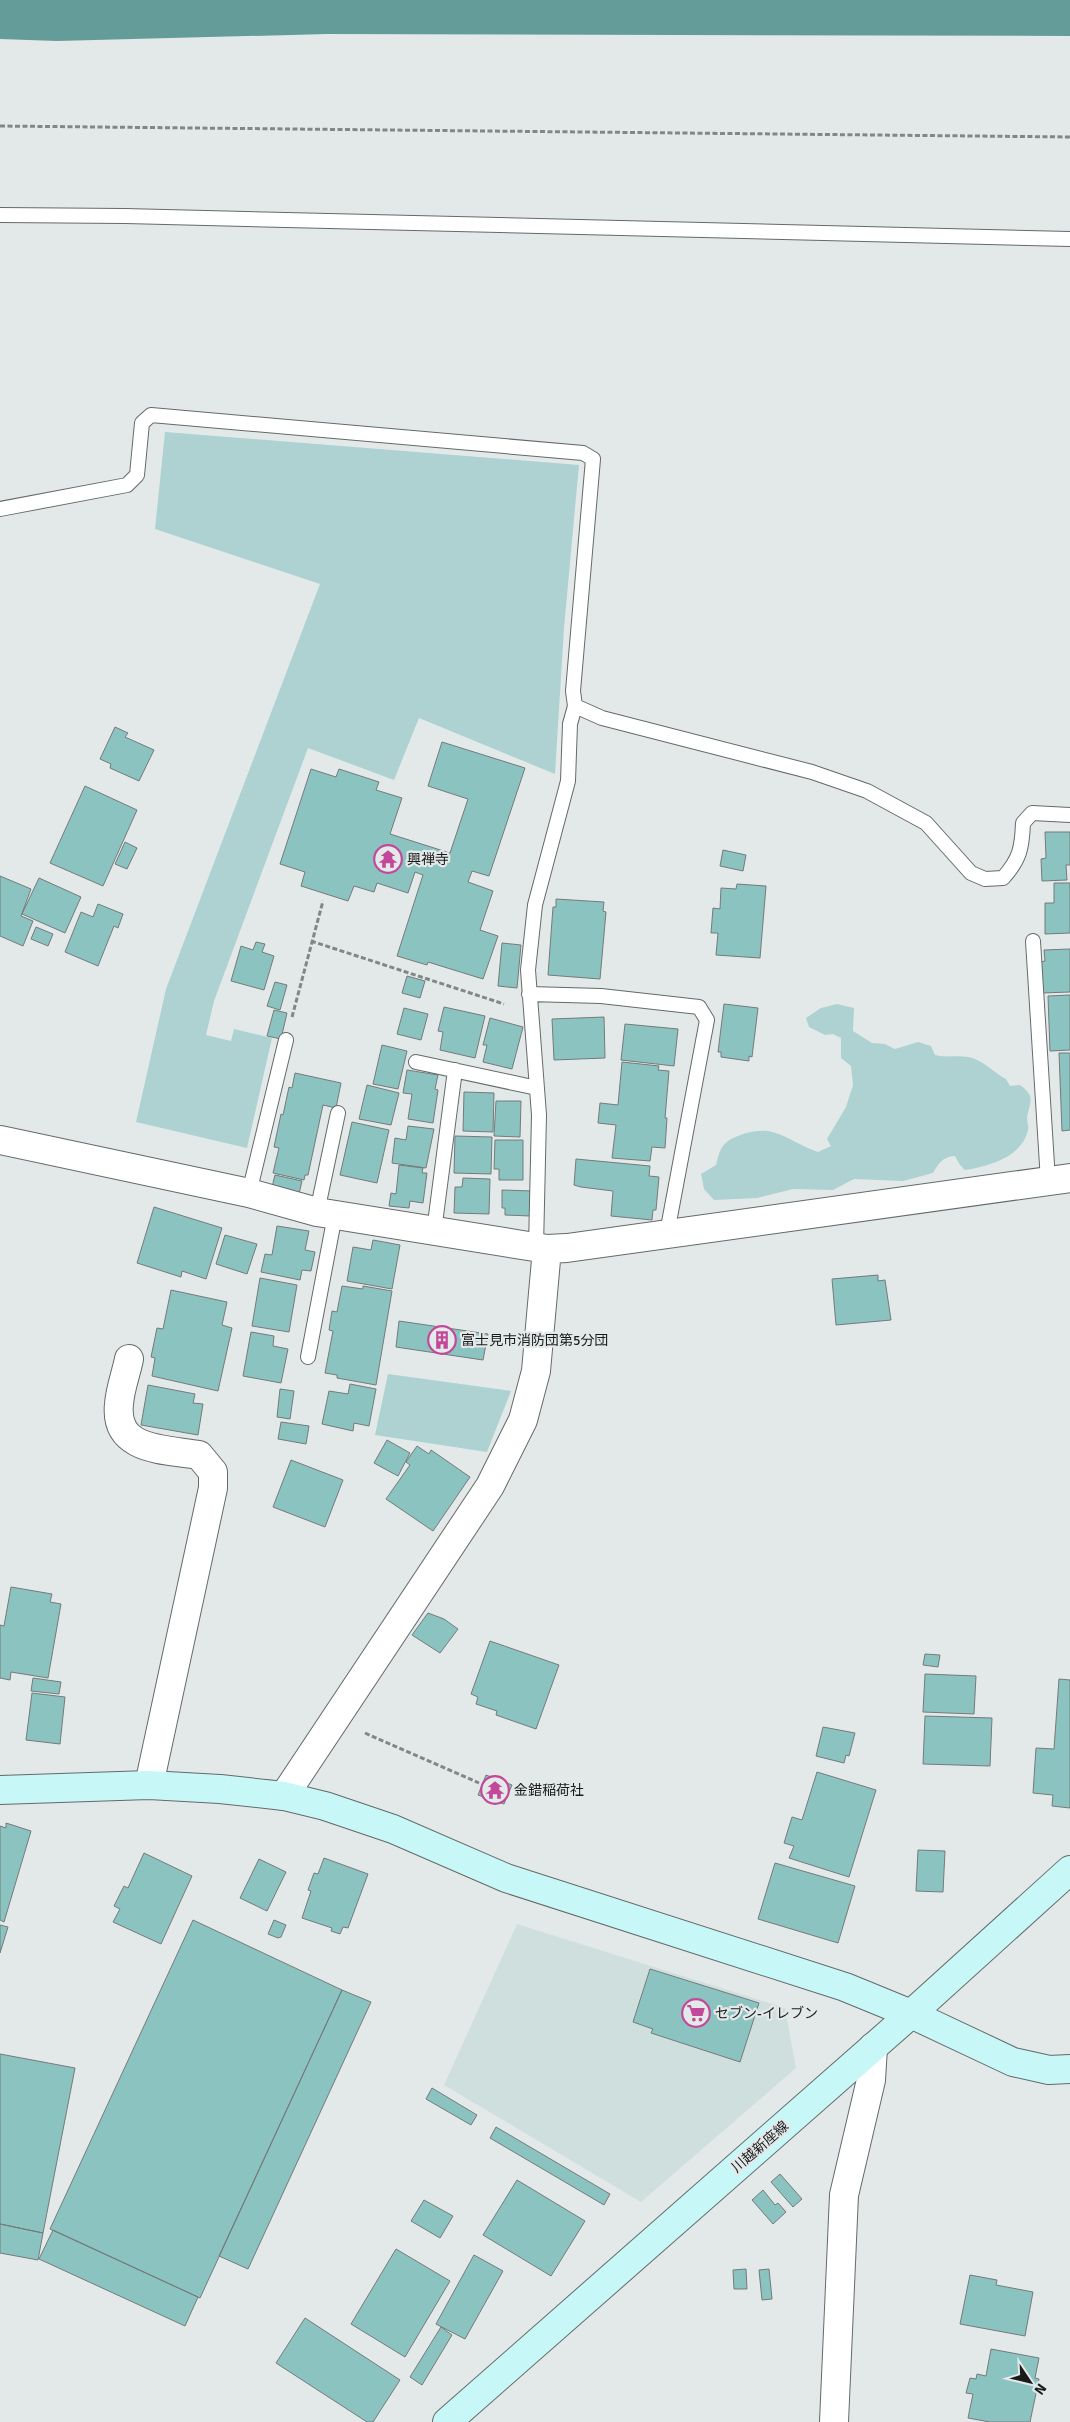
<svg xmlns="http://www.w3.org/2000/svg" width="1070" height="2422" font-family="Signika,'Noto Sans JP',sans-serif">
<rect width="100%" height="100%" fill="#e3e9e8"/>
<path fill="#cfdfde" d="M517,1924l268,84 11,60 -155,134 -197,-117z"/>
<path fill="#add2d1" d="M165,432l414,33 -15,163 -9,146 -136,-56 -25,62 -86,-32 -94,253 -8,34 25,6 3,-12 38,9 -25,110 -111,-26 30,-133 154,-405 -165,-55z
M837,1004l17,4 -1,23 19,12 13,1 10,5 23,-7 13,4 4,9c13,3 22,0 33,2 14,2 26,16 38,22l4,7 10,-1c16,12 10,16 7,33 0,4 2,8 1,12 -6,27 -39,36 -63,40l-5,-5 -5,-9c-13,1 -16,7 -22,17l-30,8 -49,-2 -21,11 -40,-1 -36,9 -43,2 -10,-11 -3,-15 15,-9c2,-8 4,-19 12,-24 10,-7 32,-13 44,-9 16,4 30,15 46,20l13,-6 -4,-7 19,-32 7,-22 -2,-19 -10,-8v-20l-8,-4 -8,1 -16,-8 -3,-9 15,-10z
M388,1374l123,17 -24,61 -112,-17z"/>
<path fill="#649c9a" d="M0,0h1070v36l-743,-2 -270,7 -57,-2z"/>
<path fill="#8bc3c1" stroke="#757a7a" d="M115,727l13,6 -3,4 29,13 -15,31 -29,-13 1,-4 -11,-5z
M442,742l83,26 -36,108 -17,-5 -4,11 25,9 -13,39 18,6 -15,43 -55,-17 -1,3 -30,-9 26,-81 -8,-3 -7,21 -31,-10 -3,9 -20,-6 -6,15 -47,-15 4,-14 -25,-8 31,-95 25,8 3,-8 40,13 -3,8 26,8 -12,36 60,19 18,-54 -40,-13z
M85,786l52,24 -34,76 -53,-23z
M1045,832h25v33h-4l1,15 -25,1 -1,-22 5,-1z
M125,842l12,6 -10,21 -12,-5z
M723,850l23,5 -3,16 -23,-5z
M0,876l31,13 -10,27 12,5 -10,25 -23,-10z
M39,878l42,19 -16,36 -43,-19z
M1054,883h16v50l-25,1v-31h9z
M737,884l29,2 -6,72 -44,-3 2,-22h-7l2,-25 7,1 1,-21 15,1z
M556,899l48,3 -1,9 3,1 -6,67 -52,-4 5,-68h3z
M98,904l25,10 -5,14 -4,-2 -16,40 -33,-14 16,-40 12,5z
M36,927l17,7 -5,12 -17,-7z
M256,942l9,2 -3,8 12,4 -10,34 -33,-9 10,-35 12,4z
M502,943l19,2 -4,43 -19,-2z
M1070,949v43l-28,1 -1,-31 4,-1 -1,-11z
M407,976l18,5 -5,17 -18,-5z
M275,982l12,3 -7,25 -13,-4z
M1070,995v55l-20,1 -2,-55z
M724,1004l34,4 -6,49 -3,-1v5l-28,-4v-5h-3z
M444,1007l41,9 -10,42 -35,-8 3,-18 -5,-1z
M404,1008l24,6 -7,26 -24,-6z
M274,1010l13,3 -6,26 -14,-3z
M604,1017l1,41 -51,2 -2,-41z
M490,1018l33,9 -11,42 -29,-7 4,-17h-4z
M625,1024l53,5 -4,37 -53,-6z
M382,1045l25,6 -9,38 -25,-5z
M1059,1053h11v77l-8,1z
M622,1062l37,4 -1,4 11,1 -4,47h2l-2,30 -13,-1 -2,14 -38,-3 4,-33 -18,-2 2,-20 18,2z
M407,1070l31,5 -3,14 3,1 -5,33 -25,-4 4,-25 -9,-1z
M295,1073l46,10 -5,25 -13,-3 -15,70h-3l-1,5 -31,-7 6,-25 -5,-1 7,-33 2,1 6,-28 3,1z
M367,1085l32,8 -8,32 -32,-6z
M464,1092l30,1 -1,39 -30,-1z
M496,1101h25l-1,36 -26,-1z
M352,1122l37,8 -12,53 -37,-8z
M408,1126l26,3 -8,39 -34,-5 3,-25 11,2z
M455,1136l37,1 -1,37 -37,-1z
M495,1140h28v40h-24v-11h-5z
M576,1159l74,7 -1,10 10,1 -3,33h-3l-1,10 -41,-4 2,-25 -32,-4 -7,-2z
M399,1165l24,3 -1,5h5l-4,30 -13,-2 -1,7 -20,-2 2,-13 5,1z
M275,1175l27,6 -3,13 -27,-7z
M463,1178l27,1 -1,35 -35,-1 1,-26h7z
M502,1190l30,1 -1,25 -26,-1v-7h-3z
M154,1207l68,21 -16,51 -24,-8 -1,6 -44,-14z
M277,1226l32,5 -4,19 10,2 -4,19 -9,-1 -2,10 -39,-8 4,-18 7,1z
M225,1235l32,9 -10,30 -31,-10z
M373,1240l27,5 -8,44 -45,-8 6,-34 18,3z
M878,1275v6l7,-1 6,40 -55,5 -4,-46z
M260,1278l37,7 -8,47 -37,-6z
M342,1286l21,3v-3l29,5 -16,94 -39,-7v-3l-12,-2 8,-42 -4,-1 3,-19 5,1z
M171,1290l56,12 -5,23 10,3 -14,63 -66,-15 3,-18 -4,-1 6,-29 6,1z
M399,1321l89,13 -5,26 -87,-13z
M251,1332l23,4 -1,10 15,3 -7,34 -38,-7z
M350,1384l26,5 -7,37 -15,-3 -1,8 -31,-7 7,-33 19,3z
M148,1385l47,9 -2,9 10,1 -5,31 -57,-10z
M280,1389l14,2 -4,28 -13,-2z
M281,1422l28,4 -3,18 -28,-5z
M387,1440l23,13 -12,23 -24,-13z
M417,1446l12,8 2,-4 39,27 -37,54 -47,-32 24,-34 -4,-3z
M291,1460l52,20 -18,47 -52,-20z
M11,1587l41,7 -2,8 11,2 -13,74 -37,-6 -1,8 -10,-2v-53l4,1z
M428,1613l16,6 14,10 -18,24 -28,-18z
M490,1641l69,24 -23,64 -40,-14 1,-4 -21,-7 2,-7 -7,-3z
M925,1654l15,1 -2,12 -15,-2z
M925,1674l51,2 -2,38 -51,-2z
M33,1678l28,4 -2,12 -28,-3z
M1059,1679l11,1v128l-18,-2 1,-11 -20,-2 3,-45 18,1z
M32,1693l33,4 -5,47 -34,-4z
M925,1716l67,2 -2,48 -67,-2z
M823,1727l32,6 -6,23 -3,-1 -2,8 -28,-7z
M817,1772l59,18 -27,87 -60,-19 5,-12 -10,-3 8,-26 10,3z
M486,1775l26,10 -8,19 -26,-9z
M6,1823l25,8 -27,91 -4,-2v-94l6,2z
M918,1850l27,1 -2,41 -27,-1z
M144,1853l48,23 -31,68 -48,-22 7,-13 -6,-3 10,-20 4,2z
M324,1858l44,16 -20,54 -5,-1 -3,7 -9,-3 1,-3 -30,-10 9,-27 -3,-1 6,-17 4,1z
M259,1859l27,13 -19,39 -27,-13z
M775,1863l80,23 -17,57 -80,-24z
M193,1920l149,70 -142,308 -150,-69z
M274,1920l12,5 -5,12 -3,1 -10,-4z
M0,1925l8,2 -8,26z
M650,1969l109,34 -19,59 -89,-29 2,-4 -20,-7z
M342,1990l29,12 -123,267 -29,-13z
M0,2054l75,14 -32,165 -43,-9z
M432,2088l45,27 -6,10 -45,-26z
M496,2127l114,67 -6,11 -114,-67z
M780,2174l22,25 -9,8 -22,-25z
M517,2180l68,41 -34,55 -68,-41z
M763,2190l12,15 3,-2 8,9 -13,12 -21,-24z
M424,2200l29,16 -13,22 -29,-17z
M0,2224l43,9 -5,27 -38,-7z
M53,2230l145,67 -13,29 -146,-67z
M396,2249l54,32 -45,76 -54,-33z
M474,2255l29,16 -38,68 -29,-15z
M746,2269l1,20h-13l-1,-19z
M769,2269l3,30 -10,1 -3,-30z
M970,2275l27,5 -1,5 37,7 -8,44 -65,-12z
M305,2318l95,62 -27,42h-6l-91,-59z
M441,2327l11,8 -30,50 -12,-8z
M991,2349l48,9 -4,20 4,1 -9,43h-40l-22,-4 5,-24 -7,-1 4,-15 6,1 1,-5 9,2z"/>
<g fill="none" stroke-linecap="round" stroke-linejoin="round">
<defs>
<path id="lane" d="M0,215l125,1 945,23
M0,509l127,-24 10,-10 5,-52 9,-8 432,38 10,6 -20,232 2,15 27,12 210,54 55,19 59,32 45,50 14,6 18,-1c17,-19 19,-30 20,-55l9,-10 38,2
M1033,941l15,240
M529,994l72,2 98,11 8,13 -40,213
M416,1062l121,26
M249,1193l37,-153
M317,1212l21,-99
M434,1231l21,-161
M536,1247l3,-132 -11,-145 7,-65 33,-124 2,-57 5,-18
M308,1357l27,-142"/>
<path id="street" d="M0,1140l249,53 68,19 230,37 20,-1 503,-70
M129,1359c-3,15 -9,30 -10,45 -5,48 46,45 80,51l14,17v16l-64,297
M284,1796l206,-310 33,-66 13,-49 11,-122
M834,2422l10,-227 27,-115 2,-33"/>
<path id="secondary" d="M0,1790l149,-5 71,4 64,7 41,10 68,23 113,49 339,109 66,27 102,48 36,8 21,-1
M447,2422l464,-408 159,-144"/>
</defs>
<use href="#lane" stroke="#646a69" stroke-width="16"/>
<use href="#street" stroke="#646a69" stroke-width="30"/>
<use href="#secondary" stroke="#646a69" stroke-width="30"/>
<path stroke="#828686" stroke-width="3" stroke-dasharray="5 2.5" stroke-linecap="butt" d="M0,126l1070,11
M311,941l193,63
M292,1017l31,-116
M365,1733l114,50"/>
<use href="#lane" stroke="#fff" stroke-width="14"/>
<use href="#street" stroke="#fff" stroke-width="28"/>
<use href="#secondary" stroke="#c7f7f6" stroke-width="28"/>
</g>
<defs>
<symbol id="temple-ring" viewBox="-11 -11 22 22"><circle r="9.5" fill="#e3e9e8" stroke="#c3489a" stroke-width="1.5"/><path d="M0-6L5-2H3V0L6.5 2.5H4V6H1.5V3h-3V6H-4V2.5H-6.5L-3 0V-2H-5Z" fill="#c3489a"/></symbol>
<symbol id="building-ring" viewBox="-11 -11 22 22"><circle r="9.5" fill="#e3e9e8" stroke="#c3489a" stroke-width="1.5"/><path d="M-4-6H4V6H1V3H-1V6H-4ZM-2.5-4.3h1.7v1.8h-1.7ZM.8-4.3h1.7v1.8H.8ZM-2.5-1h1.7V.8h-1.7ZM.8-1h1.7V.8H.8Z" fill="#c3489a"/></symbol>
<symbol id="supermarket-ring" viewBox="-11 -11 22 22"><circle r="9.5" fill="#e3e9e8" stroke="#c3489a" stroke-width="1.5"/><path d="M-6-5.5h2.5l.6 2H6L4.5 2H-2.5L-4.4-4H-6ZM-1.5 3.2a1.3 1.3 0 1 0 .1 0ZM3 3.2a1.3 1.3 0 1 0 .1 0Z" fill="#c3489a"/></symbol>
</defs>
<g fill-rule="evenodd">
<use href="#temple-ring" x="372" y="843" width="32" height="32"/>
<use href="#building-ring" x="426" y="1324" width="32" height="32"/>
<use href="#temple-ring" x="479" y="1774" width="32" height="32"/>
<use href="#supermarket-ring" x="680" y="1997" width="32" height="32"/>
</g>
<g text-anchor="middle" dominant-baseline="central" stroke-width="4.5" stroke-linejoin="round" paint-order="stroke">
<g font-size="14" fill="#191b1b" stroke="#e3e9e8" text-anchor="start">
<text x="407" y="859">興禅寺</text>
<text x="461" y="1340">富士見市消防団第5分団</text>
<text x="514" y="1790">金錯稲荷社</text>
<text x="715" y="2013">セブン-イレブン</text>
</g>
<g font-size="14" fill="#191b1b" stroke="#e3e9e8">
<text transform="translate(760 2147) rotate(-41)">川越新座線</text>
</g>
</g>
<g transform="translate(1030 2382) rotate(125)" stroke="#e3e9e8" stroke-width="4" paint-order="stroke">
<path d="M0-4L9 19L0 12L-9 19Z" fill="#191b1b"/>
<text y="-8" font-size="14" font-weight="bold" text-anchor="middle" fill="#191b1b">N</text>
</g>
</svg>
